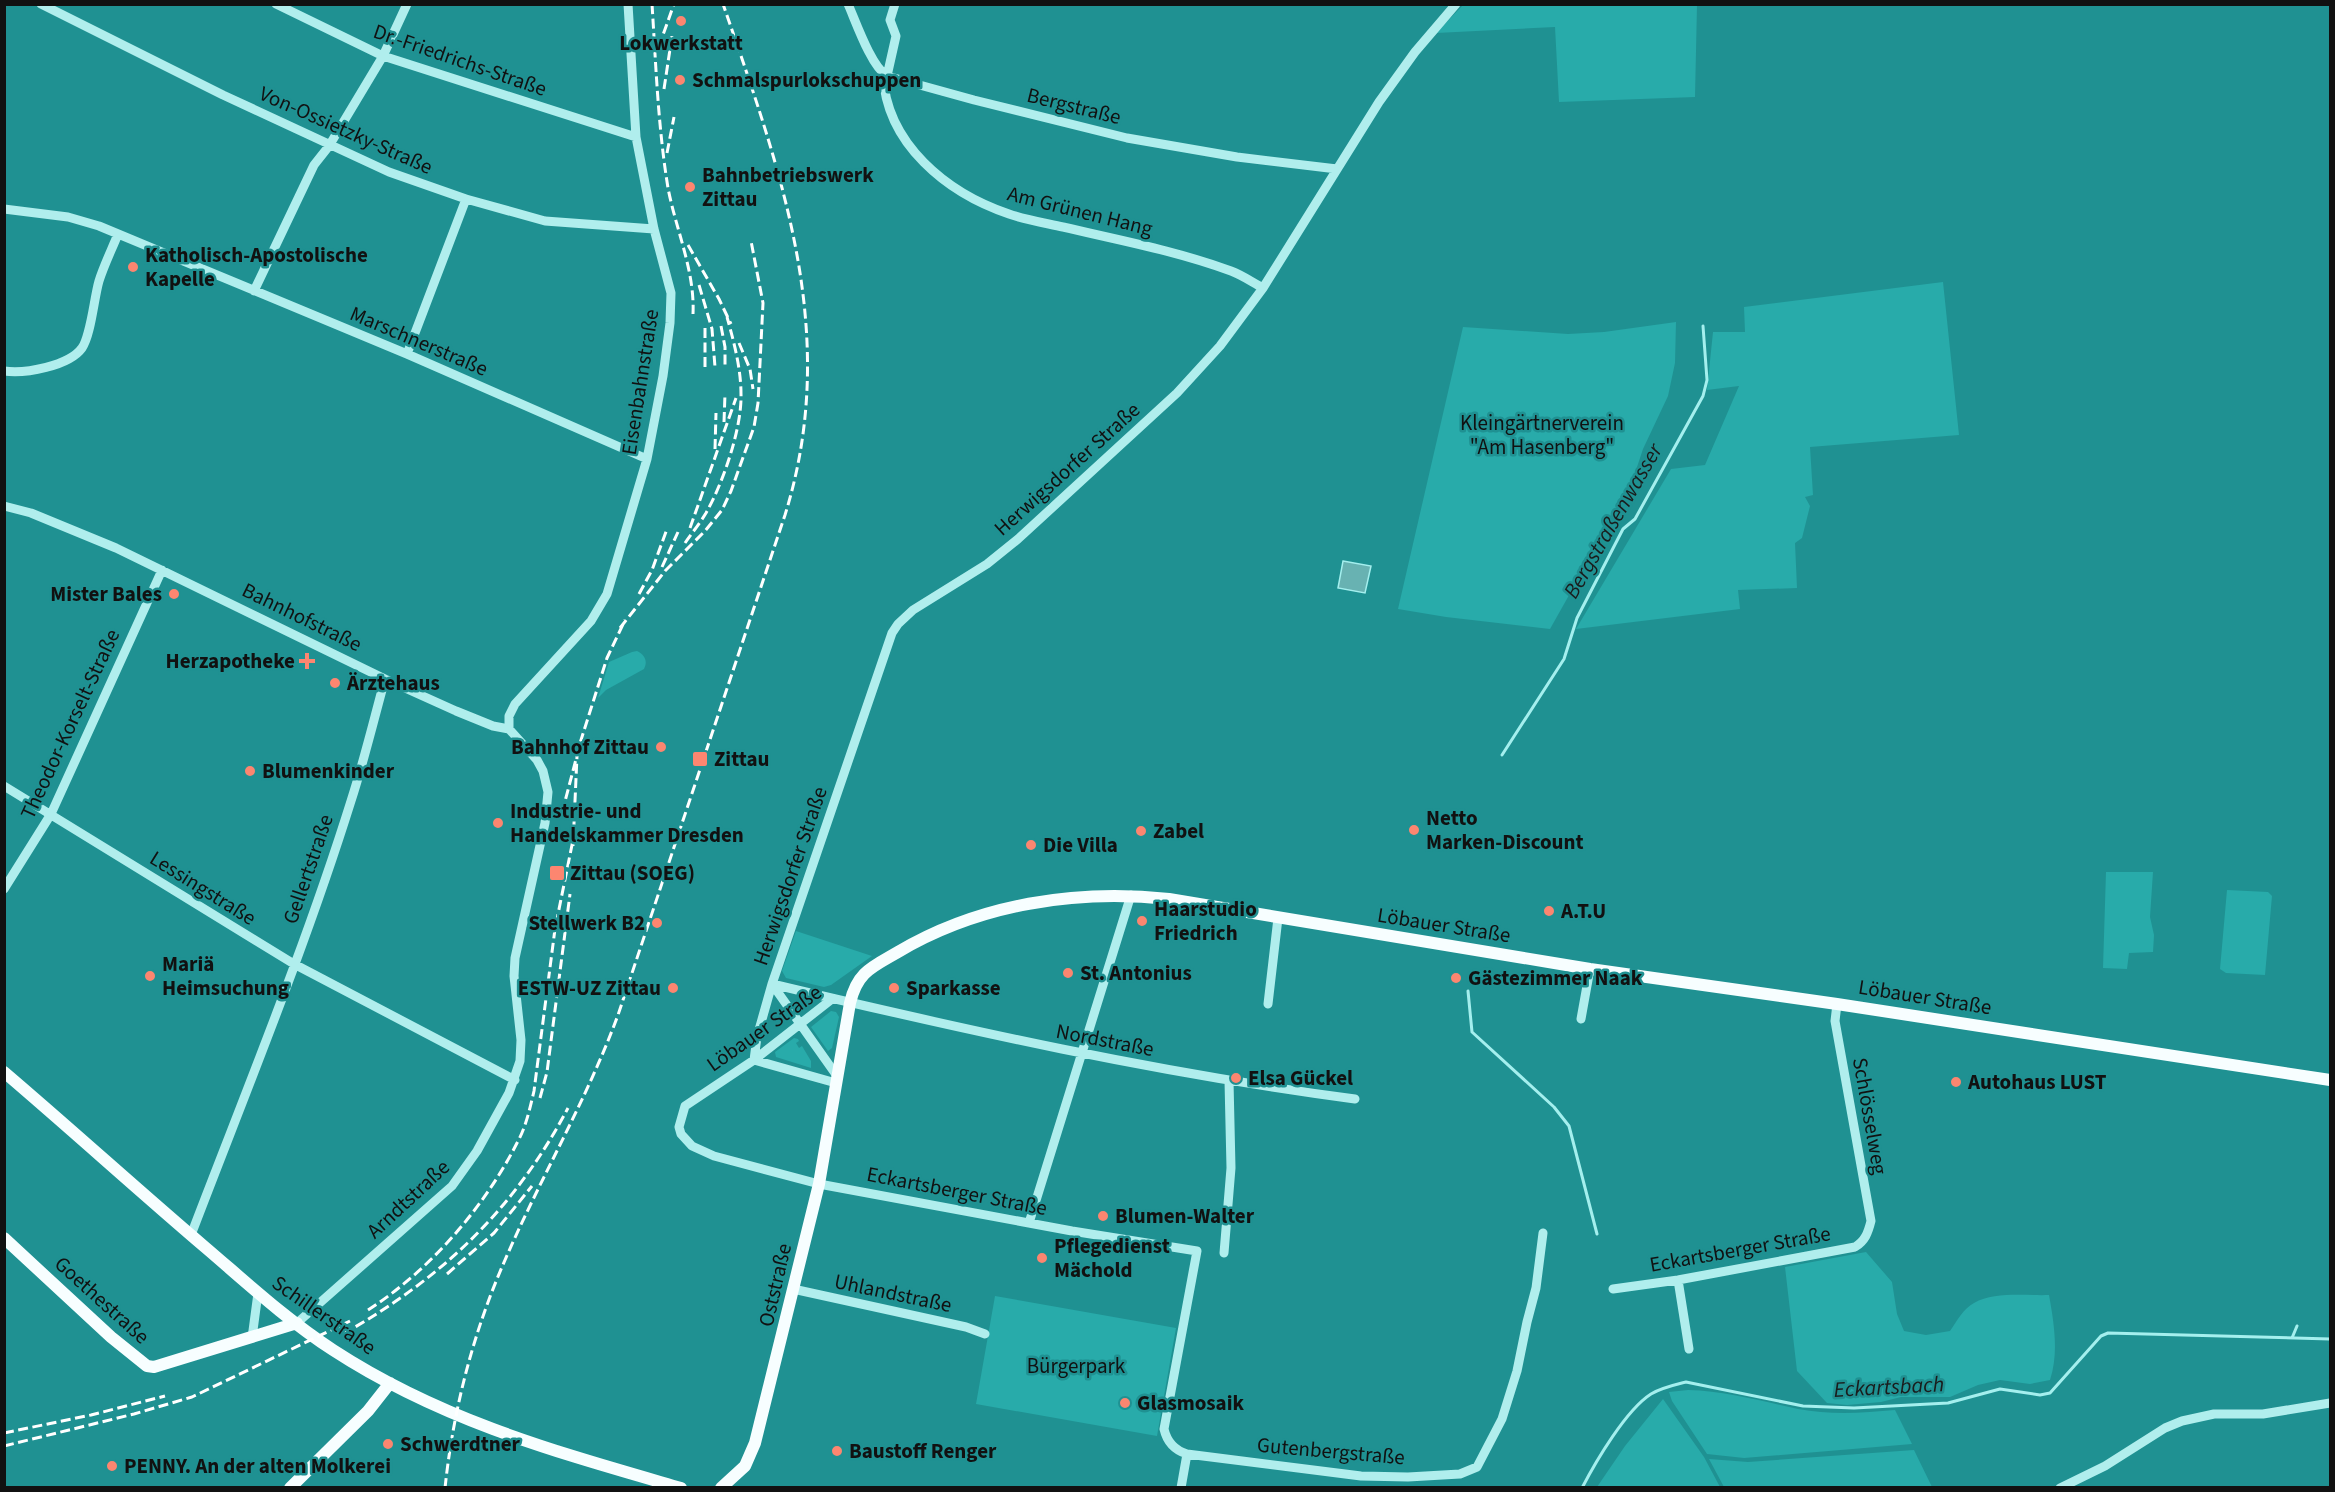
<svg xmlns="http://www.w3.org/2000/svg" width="2335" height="1492" font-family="'Source Sans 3',sans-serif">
<rect width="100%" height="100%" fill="#1f9192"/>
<path fill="#28abaa" d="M1463,5h234l-2,92 -136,5 -4,-75 -119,6z
M1943,282l16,153 -149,12 3,48 -8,2 5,9 -8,32 -7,5 2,45 -59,2 2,19 -164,20 95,-160 34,-4 34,-79 -32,4 6,-58h32l-1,-25z
M1676,322l-1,41 -7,33 -25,53 -12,36 -81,144 -104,-12 -48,-8 65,-282 105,7 36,-2z
M637,651c8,4 11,10 7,18l-38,21 -8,8 11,-36 23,-10z
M2106,872h47l-3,45 4,18 -1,17 -24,1 -2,16 -24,-1z
M2227,890l41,2 4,4 -7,79 -39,-2 -6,-4z
M796,931l76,25 -41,29 -7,2 -38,-9 -4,-7z
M831,1011l5,1 3,5 -7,31 -4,3 -17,-24z
M794,1038l4,1 1,2 -3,2 3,5 3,-2 9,15v7l-35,-11 -1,-5z
M1866,1252l26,30 5,32 7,17 22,4 24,-4c7,-10 13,-22 24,-28 21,-12 53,-7 75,-8 5,28 10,58 1,85l-20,4 -30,-4 -22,5 -28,12h-49l-20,5 -34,3 -20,-2 -30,-32 -12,-104z
M995,1296l181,32 -19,108 -181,-32z
M1688,1390c38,1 73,11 110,19 32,6 65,4 97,1l17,34 -168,14 -37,-4 -35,-53 -3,-9z
M1663,1399l41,58 16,30h-123l28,-41z
M1914,1450l18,37h-208l-15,-28 39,3z"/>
<path fill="#68b2b2" stroke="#a4efee" stroke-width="1.5" d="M1343,561l28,5 -6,27 -27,-5z"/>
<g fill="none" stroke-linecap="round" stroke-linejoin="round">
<path stroke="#a4efee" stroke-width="3" d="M1502,755l62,-96 13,-41 46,-89 12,-10 68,-123 4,-16 -4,-54
M1468,991l4,41 82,75 15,19 28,108
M2292,1338l5,-12
M1582,1488c14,-27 44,-78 69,-94 10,-6 23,-9 35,-12l117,24 51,2 94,-5 52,-14 40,6 10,-2 51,-57 7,-3 222,6"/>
<path stroke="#b0eeed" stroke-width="9" d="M41,4l182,91 166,77 77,27 79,22 109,8
M276,4l107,52 253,81
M848,4c8,18 23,62 39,72l87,24 153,38 110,19 100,12
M883,74c3,70 64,119 126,140 17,6 36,9 54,13 55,13 114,24 168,44 11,4 21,11 32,17
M887,76l9,-40 -6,-16 5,-16
M4,209l64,8 31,9 308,128 240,105
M254,291l60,-126 15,-19 54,-90 24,-52
M407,354l59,-155
M4,371c21,3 65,-5 78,-23 9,-13 12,-50 17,-67 5,-16 13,-32 19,-47
M4,506l27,7 85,35 269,131 71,32 37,15 16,3 28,31 6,11 5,21 -3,31 -30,135 -1,18 7,64 -1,21 -11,32 -32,58 -25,35 -155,137
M509,729v-13l6,-12 76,-83 16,-27 40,-135 16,-83 7,-53 1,-30 -17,-64 -18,-92 -8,-133
M4,786l290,178 221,116
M4,889l47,-75 111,-244
M772,984c193,46 386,89 583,115
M772,984l65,92
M832,999l-78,61 -69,46 -6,21 2,7 11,12 22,10 105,28 253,47 125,20 -33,178c3,13 10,21 23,25l-6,34
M1268,1004l10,-86
M1581,1019l9,-50
M836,1083l-82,-23 3,-23 15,-53 120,-351 6,-9 15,-14 74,-46 31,-25 159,-146 43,-47 43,-58 116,-186 36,-50 41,-48
M1029,1223l102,-328
M191,1235c55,-144 114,-287 160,-434 13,-40 23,-82 34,-122
M1224,1253l7,-85 -2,-87
M1678,1280l11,69
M793,1289l173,38 19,7
M1613,1289l65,-9 177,-33c10,-6 13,-14 16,-26l-36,-200 2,-17
M252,1338l6,-45
M1187,1454l174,22 47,1 52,-3 17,-7 25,-48 15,-48 10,-49 9,-34 7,-55
M2060,1488l45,-22 60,-38 17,-7 32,-7h49l67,-11"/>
<path stroke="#f7feff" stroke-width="12" d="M4,1072c68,58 134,118 202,176 41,35 81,72 127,102 109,71 224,102 348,138
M4,1238l107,99 36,29 7,1 143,-44
M290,1488l78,-77 22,-28
M721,1488l24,-22 10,-23 64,-259 31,-181c7,-31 22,-36 48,-51 81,-48 178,-63 271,-53l421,70 247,35 493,76"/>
<path stroke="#fff" stroke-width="3" stroke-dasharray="10 4.5" stroke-linecap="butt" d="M652,4c4,62 6,123 16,184 8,42 27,83 25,126
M662,48l1,-13 11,-31
M664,89l8,-53
M667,153l7,-36
M688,245l31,54 12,25
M699,285l13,44 3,38
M721,326l4,21v21
M739,343l11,26 3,20
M705,367v-41
M724,422l1,-28
M715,449l1,-36
M690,528l46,-130
M685,543c7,-10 15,-20 21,-30 17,-30 36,-85 35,-119 0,-25 -7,-52 -14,-77
M662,567l16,-35
M639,594l13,-24 15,-41
M620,628l45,-57 40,-40 17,-21 9,-19 23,-64 4,-24 5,-100 -12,-62
M562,813l19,-73 26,-82 18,-38
M573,846l4,-90
M540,1098l7,-26 23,-178
M447,1274l47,-41 38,-47
M368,1310c61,-39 116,-102 149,-167 9,-16 13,-35 17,-52l21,-162 18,-89
M343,1334c99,-56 171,-124 225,-226
M4,1433l87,-18 74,-19
M4,1446l130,-32 58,-17 158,-76
M445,1488c8,-76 27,-151 57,-221 36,-85 84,-165 116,-252l167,-500c56,-180 -3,-341 -62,-511"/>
</g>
<g fill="#fc8670" stroke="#1f9192" stroke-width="2">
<circle cx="681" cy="21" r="6"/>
<circle cx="680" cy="80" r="6"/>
<circle cx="690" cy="187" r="6"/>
<circle cx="133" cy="267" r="6"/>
<circle cx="174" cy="594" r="6"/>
<path d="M304 652h6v6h6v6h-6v6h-6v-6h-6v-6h6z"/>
<circle cx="335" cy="683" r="6"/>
<circle cx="661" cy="747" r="6"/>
<rect x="692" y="751" width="16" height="16" rx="3"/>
<circle cx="250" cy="771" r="6"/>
<circle cx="498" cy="823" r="6"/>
<circle cx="1414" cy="830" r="6"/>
<circle cx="1141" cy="831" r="6"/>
<circle cx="1031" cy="845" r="6"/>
<rect x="549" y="865" width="16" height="16" rx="3"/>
<circle cx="1549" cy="911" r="6"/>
<circle cx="1142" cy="921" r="6"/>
<circle cx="657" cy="923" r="6"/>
<circle cx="1068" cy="973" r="6"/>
<circle cx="150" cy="976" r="6"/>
<circle cx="1456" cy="978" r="6"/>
<circle cx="673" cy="988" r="6"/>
<circle cx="894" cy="988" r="6"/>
<circle cx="1236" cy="1078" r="6"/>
<circle cx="1956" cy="1082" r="6"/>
<circle cx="1103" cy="1216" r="6"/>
<circle cx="1042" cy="1258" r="6"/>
<circle cx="1125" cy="1403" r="6"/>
<circle cx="388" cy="1444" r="6"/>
<circle cx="837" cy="1451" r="6"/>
<circle cx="112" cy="1466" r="6"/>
</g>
<g text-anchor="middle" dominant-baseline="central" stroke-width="5" stroke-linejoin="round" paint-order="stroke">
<g font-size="21" font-weight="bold" fill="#111" stroke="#1f9192" text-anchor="start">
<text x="681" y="43" text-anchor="middle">Lokwerkstatt</text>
<text x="692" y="80">Schmalspurlokschuppen</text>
<text x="702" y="175">Bahnbetriebswerk<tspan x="702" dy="24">Zittau</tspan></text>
<text x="145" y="255">Katholisch-Apostolische<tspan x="145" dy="24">Kapelle</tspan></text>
<text x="162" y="594" text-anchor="end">Mister Bales</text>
<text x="295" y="661" text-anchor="end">Herzapotheke</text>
<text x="347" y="683">Ärztehaus</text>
<text x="649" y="747" text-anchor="end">Bahnhof Zittau</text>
<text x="714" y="759">Zittau</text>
<text x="262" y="771">Blumenkinder</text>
<text x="510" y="811">Industrie- und<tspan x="510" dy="24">Handelskammer Dresden</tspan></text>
<text x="1426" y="818">Netto<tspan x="1426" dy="24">Marken-Discount</tspan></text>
<text x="1153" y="831">Zabel</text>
<text x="1043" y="845">Die Villa</text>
<text x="570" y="873">Zittau (SOEG)</text>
<text x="1154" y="909">Haarstudio<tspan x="1154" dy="24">Friedrich</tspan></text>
<text x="1561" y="911">A.T.U</text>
<text x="645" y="923" text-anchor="end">Stellwerk B2</text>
<text x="162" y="964">Mariä<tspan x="162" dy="24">Heimsuchung</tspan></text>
<text x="1080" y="973">St. Antonius</text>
<text x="1468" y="978">Gästezimmer Naak</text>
<text x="661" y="988" text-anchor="end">ESTW-UZ Zittau</text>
<text x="906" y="988">Sparkasse</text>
<text x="1248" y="1078">Elsa Gückel</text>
<text x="1968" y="1082">Autohaus LUST</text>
<text x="1115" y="1216">Blumen-Walter</text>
<text x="1054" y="1246">Pflegedienst<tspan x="1054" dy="24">Mächold</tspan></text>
<text x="1137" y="1403">Glasmosaik</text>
<text x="400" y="1444">Schwerdtner</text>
<text x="849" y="1451">Baustoff Renger</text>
<text x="124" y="1466">PENNY. An der alten Molkerei</text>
</g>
<g font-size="21" fill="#111" stroke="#1f9192">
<text transform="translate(460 60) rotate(19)">Dr.-Friedrichs-Straße</text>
<text transform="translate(1074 106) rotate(14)">Bergstraße</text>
<text transform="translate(346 130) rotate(24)">Von-Ossietzky-Straße</text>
<text transform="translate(1080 211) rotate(14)">Am Grünen Hang</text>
<text transform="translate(419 341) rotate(23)">Marschnerstraße</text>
<text transform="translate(640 382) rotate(-81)">Eisenbahnstraße</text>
<text transform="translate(1067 469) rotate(-42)">Herwigsdorfer Straße</text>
<text transform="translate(302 617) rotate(26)">Bahnhofstraße</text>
<text transform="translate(70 724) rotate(-65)">Theodor-Korselt-Straße</text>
<text transform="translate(308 869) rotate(-71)">Gellertstraße</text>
<text transform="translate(790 876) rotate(-71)">Herwigsdorfer Straße</text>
<text transform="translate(203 888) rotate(32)">Lessingstraße</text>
<text transform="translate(1444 925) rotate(9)">Löbauer Straße</text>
<text transform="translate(1925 997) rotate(9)">Löbauer Straße</text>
<text transform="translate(764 1028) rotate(-35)">Löbauer Straße</text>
<text transform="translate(1105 1040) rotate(11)">Nordstraße</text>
<text transform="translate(1870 1116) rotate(80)">Schlösselweg</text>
<text transform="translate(957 1191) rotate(11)">Eckartsberger Straße</text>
<text transform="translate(408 1199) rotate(-43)">Arndtstraße</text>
<text transform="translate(1740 1249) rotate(-10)">Eckartsberger Straße</text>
<text transform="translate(775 1285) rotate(-77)">Oststraße</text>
<text transform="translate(893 1293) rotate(12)">Uhlandstraße</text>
<text transform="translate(102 1300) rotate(42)">Goethestraße</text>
<text transform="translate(324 1315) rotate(35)">Schillerstraße</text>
<text transform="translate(1331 1451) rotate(5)">Gutenbergstraße</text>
</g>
<g font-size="21" fill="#111" stroke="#1f9192">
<text x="1542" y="423">Kleingärtnerverein<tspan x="1542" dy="24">"Am Hasenberg"</tspan></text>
<text x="1076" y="1366">Bürgerpark</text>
</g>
<g font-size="22" font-style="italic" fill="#1a1c1c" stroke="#1f9192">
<text transform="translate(1613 521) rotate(-60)">Bergstraßenwasser</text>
<text transform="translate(1889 1387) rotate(-3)">Eckartsbach</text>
</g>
</g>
<rect width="2335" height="1492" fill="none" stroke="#111111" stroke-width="12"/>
</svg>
